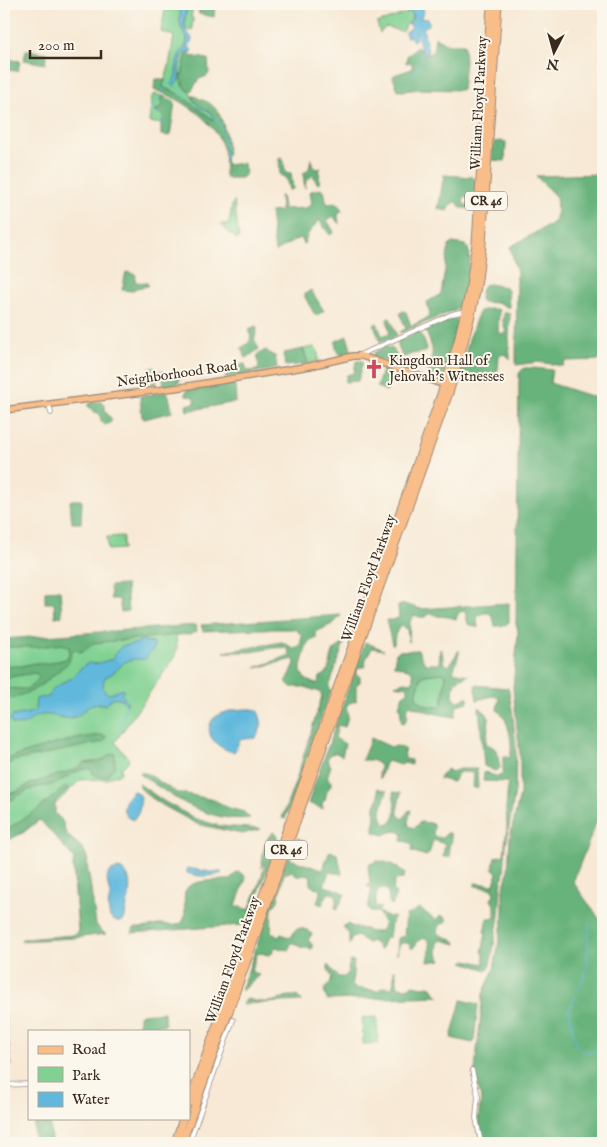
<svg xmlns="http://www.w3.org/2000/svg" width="607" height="1147" font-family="'IM FELL English',serif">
<rect width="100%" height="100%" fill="#fbf7ec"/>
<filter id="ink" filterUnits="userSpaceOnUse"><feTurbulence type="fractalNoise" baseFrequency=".02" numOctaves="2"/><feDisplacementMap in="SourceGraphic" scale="10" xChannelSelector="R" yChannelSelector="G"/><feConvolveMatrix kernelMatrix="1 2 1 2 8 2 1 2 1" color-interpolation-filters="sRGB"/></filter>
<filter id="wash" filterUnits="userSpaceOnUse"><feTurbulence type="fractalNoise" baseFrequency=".0096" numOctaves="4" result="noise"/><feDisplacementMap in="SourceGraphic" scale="20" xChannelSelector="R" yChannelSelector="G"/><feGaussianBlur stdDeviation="1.12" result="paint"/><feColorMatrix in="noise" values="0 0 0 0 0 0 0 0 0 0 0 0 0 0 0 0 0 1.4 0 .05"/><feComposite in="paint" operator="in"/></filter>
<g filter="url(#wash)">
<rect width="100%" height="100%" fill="#f7e9d5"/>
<path fill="#80d192" stroke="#5e7e58" d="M166,4h15v24l6,9 -1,10 -7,8 -3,15 1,5 -4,10 7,-10c-2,-10 1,-17 7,-24l3,2 -1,3 -2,-2 -5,21h-2c1,4 2,9 4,12 2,2 5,4 6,6 3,5 5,11 10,14 8,6 11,3 15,13 -15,-8 -36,-29 -51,-32l-1,-2 6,-20 5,-30 -13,-4z
M189,4h9v4l-4,1 -2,3 -1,5 2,1 -1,12 -6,-1c-3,-8 0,-17 3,-25z
M407,11l5,2 -1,9 -5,3 -3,6c-7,0 -10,-3 -17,-4l-6,6 -3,-10 30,-10z
M154,94l9,2 -2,5 2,3 -2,4 -4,1 -1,3 5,2 3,4 -3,6 -12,-2 3,-26z
M234,201l5,37 -3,1 -4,-5h-3l-1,-3 -8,-7h9l3,-19z
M315,347l3,5v9l-12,3 -1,-12 -2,-3z
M123,536v13l-15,1 -1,-13z
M176,630l1,19 -3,9 -59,84 14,17 -2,4 -6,5v5l-15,6 -26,1 -42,41 -15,12 -19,8v-198z
M442,673l4,3 -4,28 -3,3c-9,0 -18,-2 -23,-10l5,-20 4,-2z
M377,1017l1,26 -15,1 -1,-26z"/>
<path fill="#68b37c" stroke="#526e4d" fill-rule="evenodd" d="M198,4h17l-1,13 -15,-3z
M435,37l14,8 7,-1h8l1,17 -3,29 -41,-1 -20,2 -3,-1 -5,-13 1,-2 18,-6v-7l-6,1 1,-7 10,-9 3,2 4,6 9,-3z
M6,46l5,2 -1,5 1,7 9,1 -2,9 -2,1 -9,-1 -1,-4z
M26,50l21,3 -2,11 -21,-4z
M187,54l3,2 18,3 1,14 -2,3 -8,3 -7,11 -2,2 -6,-5 -4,-12h2z
M155,79l10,1 -2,6 1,2c17,4 35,23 50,32 -2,-10 -7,-8 -14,-13 -3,-3 -6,-7 -8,-11h3c5,4 13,5 17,9 13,11 14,34 16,49l-3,1 2,10 16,-2 3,9 -4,6h-16l-1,-3c0,-7 0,-16 -1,-23 -6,-30 -42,-54 -70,-62z
M163,96l11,5 1,2 -5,33 -9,-1v-11l3,-6 -3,-4 -6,-3 6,-3 2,-4 -2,-3z
M502,141l4,1 -1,19 -13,-1 1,-15 1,-3z
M282,157l4,16h5l2,16 -4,1 -3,-12 -6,-3 -1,-17z
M311,158l2,9 5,2 3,-1 -2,3 1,13 -3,-1 -4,-8 -7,6 -1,7 -2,-14 6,-5z
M603,174v186l-38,1 -2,5 -25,-4 -22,3 1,-93 -7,-25 46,-26 1,-23 -21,-22z
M444,175l28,2c7,4 4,11 3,18l-11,2 -1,7 10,2 -1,3 -11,-1 -4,-6h-4l-5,9 -10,-2z
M321,189l3,2 3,13 11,-1 4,8 -4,4 1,9 -6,-8 -6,4 7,12 -4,3 -11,-15 -11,14 -4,10 -3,-6h-2l-24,14 -5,-40 11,-1 -1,-15h1l2,11 3,2 20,-1 6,-4 -2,-12 1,-1z
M452,243l14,2c9,11 -1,46 -3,60l-6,4 -57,24v-1l6,-3 -6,-16 3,-2 3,1 5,14 13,-6 6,-5 -3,-13 14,-8 8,-48z
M126,272l8,2 2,1 -1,7 12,1 2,2 -1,1 -12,2 -4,3 -10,-1z
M489,284l17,3 2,4 1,17 -10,-5 -18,-1c-2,-4 0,-13 3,-17z
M311,290l13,21 -7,4h-2l-10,-18v-3z
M489,309h6l4,1 -1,21 4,3 4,-1 -3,-12 1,-9h3l3,2 -1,24 1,21 -5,-5 -4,1 -2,1 -1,14 -2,2 -32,10 -3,-1 -2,-3 10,-39 10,-28z
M390,318l7,18 -16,7 -7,-17 1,-2 2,-1 5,13 8,-3 -3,-14z
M455,318l3,3 -14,52 -4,5 -9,-3 -3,-3c6,-22 6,-22 -3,-42l1,-2 18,-9z
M256,326l1,4c-3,12 -4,7 2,19l-13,9 -5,-10c10,-6 11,-7 8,-19z
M417,332l3,1c3,6 8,13 5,19l-14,2 -6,3 -3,-1 -4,-10v-5z
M347,336l5,17 -3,2 -7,1c-4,-3 -8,-9 -6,-15z
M384,347c10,0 12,4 14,14l9,3 1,4 -1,1 -6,-2 -3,-4 -2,2 -22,-8 -1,-1 1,-3z
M303,349l5,13 -2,2 -20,2 -1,-2 -2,-10 1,-1z
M266,350l6,5 3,1 2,12 -3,1 -49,9 2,-4 16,-10h2l2,7 11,-1c3,-10 -7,-14 8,-20z
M356,361h7l-5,20 -13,1 2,-7 7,-2z
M383,366l12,3 -8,22 -10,-4z
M154,367l4,4h5l3,4h13v8l-15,4 -1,-9 -4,-2 -2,1 -1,10 -3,-1 -4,-17z
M524,368h9l19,2 -2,13 53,17v405l-30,77 30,42v219h-120l-4,-12 -1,-13 3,-19 -1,-6 -6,-21 1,-2 8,-76 11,-25 9,-52v-27l5,-18 2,-35 10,-43v-38l-7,-68 5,-55 -1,-7 -1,-1 3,-251 1,-2z
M234,383l1,4 1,15 -49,9 -1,-6 9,-2 -1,-6 -8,-1 -1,-2 2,-4z
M163,392h4l2,4 3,16 -28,7 -2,-2 -2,-21z
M94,402h7l4,2c-1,8 2,10 7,15l-2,4 -6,2 -2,-2 -3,-10 -5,-1 -7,-7z
M72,500h9l1,2 -1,21h-9l-2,-22z
M126,585l2,26 -7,1 -2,-13h-8l-1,-13z
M60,590l2,26 -7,1 -1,-14h-9v-12z
M509,603v19c-3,4 -9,4 -14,4l-2,-9 -4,-4h-6l-6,4 1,11 -10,-4 -3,-13 -6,1 -3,7 -7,-2 -12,-1c-6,-5 -7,-1 -13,1 -3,1 -7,-1 -10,-2l-4,6 -1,21 -2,-12 -3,-4 -5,1 -4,8 -1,9h-2l-6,-24h6l7,-2 -1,-12 6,-2 17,5z
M341,615c-6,10 -16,12 -25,17v7l-4,1 -5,4 -6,22v6l4,7 10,5 4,-2 1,-5c12,-4 9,-16 14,-27l10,-7 -15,44 2,3 -46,129 -3,-1 16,-44 24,-78 -2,-4 -16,-5h-13l-6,-6 5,-6 5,-12 -1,-4 -39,9 35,-13 -3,-7c-13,-2 -25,3 -37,4 -9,0 -17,0 -26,0l58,-10 11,6 7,-2 2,-10 -6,-7h-37l-56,2 -2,-6z
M196,625l1,6 -7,3 -97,9 -5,5 -7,4 -5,-2 -4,1 -3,11 -25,21 -14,9 -15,5 -7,3 -4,1v-13l18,1h6l12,-12 -5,-4 -31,5v-12h17l13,-3 10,1 18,-4 4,-1 3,-6v-6l-7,-3 -23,3h-35v-8z
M365,642l19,8 -12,-2 -7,13v6h-5l-3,3 -1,3 4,4v5l-4,3v16l-7,2 -3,4 2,9 -3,11 -7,-2 -3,13 10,6 -3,12 -6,-3 -6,1 -3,6 4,6 -4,11 4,5v3l-4,6 -2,9 -3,3 1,6 -15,-6z
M440,649l2,3 2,12 5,2 10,-16v4l-6,18 15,3c-13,7 -14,4 -15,20l3,5 4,1 6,-4h2v5l-11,3 -2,12 -23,-4 -23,-8 -3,7 2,3 -3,7 -3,1c-2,-7 0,-10 -3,-17l4,-11 5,-3v-5l-13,-2 9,-3 8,1c2,-4 1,-9 -1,-13l-17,-5 2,-12 3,-2 19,-1 7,14h14zM442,673l4,3 -4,28 -2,3c-10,1 -19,-2 -24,-10l5,-20 4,-2z
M475,685l33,3 1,4 4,25 3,32 -1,42 -9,53 -2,28 -3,14 -2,30 -7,40 -3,13 -4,1 -1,-1 -21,-7 4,-2 17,4v-10l-2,-2 4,-19 -2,-1 3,-14h8v-12l-4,-6 3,-6 -1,-5 -18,-3v-3l19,2 3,-13 -4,-3 2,-12 9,-2 3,-29 -1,-17 2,-25 -2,-2 -23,-1 1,-8 1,-1 10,4h5l3,-2v-17l2,-1 5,2c3,-11 0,-32 -7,-42 -2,-2 -4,-4 -6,-6l2,-12 -6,-2 -16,4z
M479,707l7,6 3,5 -3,25c2,2 5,3 7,4 6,4 5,14 7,20l-1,2 -4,2 -11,-5z
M102,735l5,2 -4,5 -90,19 -9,6v-7c32,-11 64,-22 98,-25z
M371,738l20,9 7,-1 6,3 1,10 6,1v5l-6,-2 -5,2 -12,-4 -3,2 -5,16 -1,-5 1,-9 -8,-5h-10z
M115,753v13l-8,10 -8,1 -6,-3 -2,-5c-15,-2 -26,12 -40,16 -6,2 -14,1 -20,4 -10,4 -18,10 -27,16v-10l12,-3 14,-8 46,-15 8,-6 17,-2 8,-6z
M447,769l5,3 7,-3h18l1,19h-5l1,-15 -14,-1 -4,4 -3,6 -12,-3 -2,-1z
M141,772l7,2 29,19 10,1 27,6 15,8 15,4 6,6c-42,5 -77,-21 -110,-44z
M139,784l26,18 31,17 24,7 41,3 -19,5 -45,-10 -33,-18 -15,-10 -10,-9z
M67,786l1,3 -13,12v13c2,1 4,3 6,5 3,4 3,11 6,15 6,8 16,11 19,21 3,7 0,12 3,20l7,49 4,6 6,4 -33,4 -52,3 1,-2 52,-4 4,-4 -5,-65 1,-8 -33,-37 -4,-1c-10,8 -20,18 -33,21v-10l33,-21 23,-19z
M378,788l9,3c-3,11 -11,24 -1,33l6,-2c6,-10 2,-20 1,-30l8,1 -3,13v9l5,4 5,-8 3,-1 -3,12 1,4 5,2 6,-6 11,1 3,3 -1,8 3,3 6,1 5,-5h3l2,8 -3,5 1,11h-7l2,-13 -12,-4 -4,14 -3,2 -15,-5 2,-5 -5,-4 -7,-1 2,-7c-7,-5 -13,-2 -19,1l-10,-3 1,-27 4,-7z
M273,832l3,2 2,7 -28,75 -8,9 -110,8 2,-5c6,0 13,0 19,-2 2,0 5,-1 7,-2 6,0 13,3 19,0 13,-5 -1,-29 10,-38 7,-6 33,-6 42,-6l2,-4 5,-4 6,3 2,3 -10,27 1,1 12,4 10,-25 6,-21 -1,-1 -3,5c3,-13 1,-27 12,-36z
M297,838l10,4v4l-4,1 -9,-3 -4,15 32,11 8,-19 7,3 5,19v1l-13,-2 -5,14c6,2 17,4 21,8l-8,16 -2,-2 2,-10 -2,-4 -7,-1 -6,12 -5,-2 4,-13 -11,-5 1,-9 -5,-2 -8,3 -6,-6 -8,3 -6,27 -6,7 -1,24 7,5 3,-3 10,4 4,-8 5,-2 7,2 5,4 -4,6 4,4v5l-12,-2 -1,-2 -7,-3 -4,8 -13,-3 -4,7 -3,1 -7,-2 -4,1 -6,17 8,4 -18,16 52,-150z
M377,861c10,0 20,5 28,12l-2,6 -8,1 -2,10 3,4 -4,12 -3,-4 -1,-11 -5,-3 -4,1 -2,3 -2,14 6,2 -3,3 7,5 9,1 -3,6 -2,14 -4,1 -5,13 -4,-7 -5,-3 -3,2 -11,-7 -5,2 -3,7v-11l-3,-3 -3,-5 4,-2 9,4 10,1 1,2c8,1 13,3 17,-5l-1,-5 -5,-9h-8l-2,-4 4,-20 -5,-2 3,-3 -2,-16 2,-3z
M419,908l18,13 2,-4 4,-1 5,4 -9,6 -1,6 3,3 14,6 1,3 -14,-4 -4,2 -1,11 5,7 -14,2c1,-8 5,-18 -2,-24 -11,2 -7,5 -14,11l-4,-6h-6l-3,3 -2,8 1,-16 6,-2 2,-21 4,-1z
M350,961h4l-2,23 3,4 23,3c5,-5 7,-4 14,-3l2,-7v-11h1l3,17 9,1 5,-3 11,2 6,-1 3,1 4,8 4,1 -113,4 -3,-10 6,-7 2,-5 -4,-9v-4l10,12h7l2,-3z
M288,996h9l5,5 -60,3 2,-3 4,-2c15,5 26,4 40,-3z
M462,1000l16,4 -4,38 -1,1 -22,-5 10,-37z
M4,1012l1,1 6,52 -4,-3h-3z
M164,1012l1,13 -26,1v-10l2,-2z
M48,1118h24v5l-22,1 1,19h-17v-19l15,-1z"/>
<path fill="#60b9dd" stroke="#4e727e" d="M181,4h8c-3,8 -7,18 -3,26 3,5 6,6 6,11l-1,1 -2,6 3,2v2l-2,1 -3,-2c-3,3 -6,6 -7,11 -3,11 4,16 -7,24l-2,-3c8,-6 4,-16 7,-25 2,-7 11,-12 9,-21 -1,-3 -5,-6 -6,-10 -2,-7 -1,-16 0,-23z
M407,4h14l3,7 -4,7 8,1 1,3v3l-6,3 3,15 2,8 -2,2h-4l-5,-20 -2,-1 1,5 -1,3 -2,1 -3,-5 -3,1 -2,-4 1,-2 6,-3 -3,-5 4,-6 -1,-4 -5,-2z
M143,640l11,4v4l-9,11h-11l-9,3 -12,11 -9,5 -1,9 2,5 5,2 5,-2 8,-4v4l-2,2 6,7v4c-3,-5 -11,-10 -16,-6 -2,1 -3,4 -5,6 -4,-1 -8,-2 -12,-1 -7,0 -11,10 -19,13 -11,4 -23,-4 -34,-2 -14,3 -12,13 -29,9l-2,-4 2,-4 21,-4 2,-2 1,-11c4,-2 8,-1 13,-2l4,-8 11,-7 10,-5 6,-8 8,-6 7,1 18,-5 4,-8 5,-5 16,-3 1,-2z
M252,709l5,1c6,11 6,18 -2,28 -15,2 -14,-2 -20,13l-2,1c-12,-3 -27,-13 -23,-27 1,-2 2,-6 4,-7 10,-8 26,-9 38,-9z
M133,791l5,2 3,4 -2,14 -6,9c-15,-5 -9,-21 0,-29z
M187,868l24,4 9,-1 2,2c-8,4 -26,4 -35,0z
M119,869c19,6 7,34 6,48l-1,3 -3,2 -8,-2 -3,-3 -1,-4 -1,-6 2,-11 -3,-16 1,-5 3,-4z"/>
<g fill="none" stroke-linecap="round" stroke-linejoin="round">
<path stroke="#60b9dd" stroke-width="1" d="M414,76l6,-13 2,-12
M173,86l7,3 1,3 3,1 1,3 4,1 10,11 8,3 13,13 2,7 3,15 1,17
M162,92l6,-8 3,-1
M161,95l-6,8 -2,7 1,2 6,2 4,4v9
M121,729l1,-10 5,-14
M589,923l-2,47 -18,40 7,35 9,7 17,-1 1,1"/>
</g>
</g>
<g filter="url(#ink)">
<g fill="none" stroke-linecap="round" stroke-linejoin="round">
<defs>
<path id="minor" d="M359,355l12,-5 81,-36 13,-3
M49,404l2,9
M472,1070l6,26 -2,22 5,25
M4,1085l25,-1
M189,1143l44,-123"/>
<path id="major" d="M4,410l178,-23 128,-21 43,-10h9l85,30"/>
<path id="highway" d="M189,1103l217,-608 43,-124 9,-30 11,-48 7,-50 15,-239
M175,1143l8,-25
M182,1143l268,-753c8,-28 17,-55 23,-84 5,-20 7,-41 9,-62l16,-240"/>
</defs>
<use href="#minor" stroke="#998a7a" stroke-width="5.5"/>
<use href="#major" stroke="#998a7a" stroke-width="8"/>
<use href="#highway" stroke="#998a7a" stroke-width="9"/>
<use href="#minor" stroke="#fff" stroke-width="4"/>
<use href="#major" stroke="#f8bd89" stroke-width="5.5"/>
<use href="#highway" stroke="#f8bd89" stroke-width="7"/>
</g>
</g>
<defs>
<symbol id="church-bare" viewBox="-9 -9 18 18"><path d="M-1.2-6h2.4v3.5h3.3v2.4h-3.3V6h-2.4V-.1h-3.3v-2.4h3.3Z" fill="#d1495b" stroke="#fbf7ec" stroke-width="2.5" paint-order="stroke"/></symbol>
</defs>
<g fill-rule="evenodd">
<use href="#church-bare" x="360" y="355" width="28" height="28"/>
</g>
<g text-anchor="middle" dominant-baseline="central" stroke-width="4" stroke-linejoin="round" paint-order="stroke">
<g fill="#fbf7ec" stroke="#75685c" stroke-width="1">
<rect x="465" y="191.5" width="42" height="19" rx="4"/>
<rect x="265" y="840.5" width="42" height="19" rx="4"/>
</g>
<g font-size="12" font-weight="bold" fill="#3b2a1e">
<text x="486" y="201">CR 46</text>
<text x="286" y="850">CR 46</text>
</g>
<g font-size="14" fill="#3b2a1e" stroke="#fbf7ec">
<text transform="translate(479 103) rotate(-87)">William Floyd Parkway</text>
<text transform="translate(177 374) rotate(-8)">Neighborhood Road</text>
<text transform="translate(369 578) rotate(-70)">William Floyd Parkway</text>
<text transform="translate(233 960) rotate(-70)">William Floyd Parkway</text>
</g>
<g font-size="14" fill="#3b2a1e" stroke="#fbf7ec" text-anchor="start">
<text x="389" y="361">Kingdom Hall of<tspan x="389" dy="16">Jehovah’s Witnesses</tspan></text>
</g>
</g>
<rect width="607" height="1147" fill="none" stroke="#fbf7ec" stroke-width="20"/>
<rect x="28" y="1030" width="162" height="90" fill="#fbf7ec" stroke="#aea59a"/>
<rect x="38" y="1046" width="25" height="8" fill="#f8bd89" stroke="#aea59a"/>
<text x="72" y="1054" font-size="15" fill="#3b2a1e">Road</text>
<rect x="38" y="1067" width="25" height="15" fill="#80d192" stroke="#aea59a"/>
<text x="72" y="1080" font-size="15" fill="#3b2a1e">Park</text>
<rect x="38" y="1092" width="25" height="15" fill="#60b9dd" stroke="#aea59a"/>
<text x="72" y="1104" font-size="15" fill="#3b2a1e">Water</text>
<g transform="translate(554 52) rotate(186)" stroke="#fbf7ec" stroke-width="4" paint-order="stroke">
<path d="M0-4L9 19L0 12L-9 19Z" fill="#3b2a1e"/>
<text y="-8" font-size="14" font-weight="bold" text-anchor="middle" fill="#3b2a1e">N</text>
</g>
<path d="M30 50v8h71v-8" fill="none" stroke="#3b2a1e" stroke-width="2.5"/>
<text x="38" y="50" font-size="15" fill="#3b2a1e" stroke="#fbf7ec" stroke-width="4" paint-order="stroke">200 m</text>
</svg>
